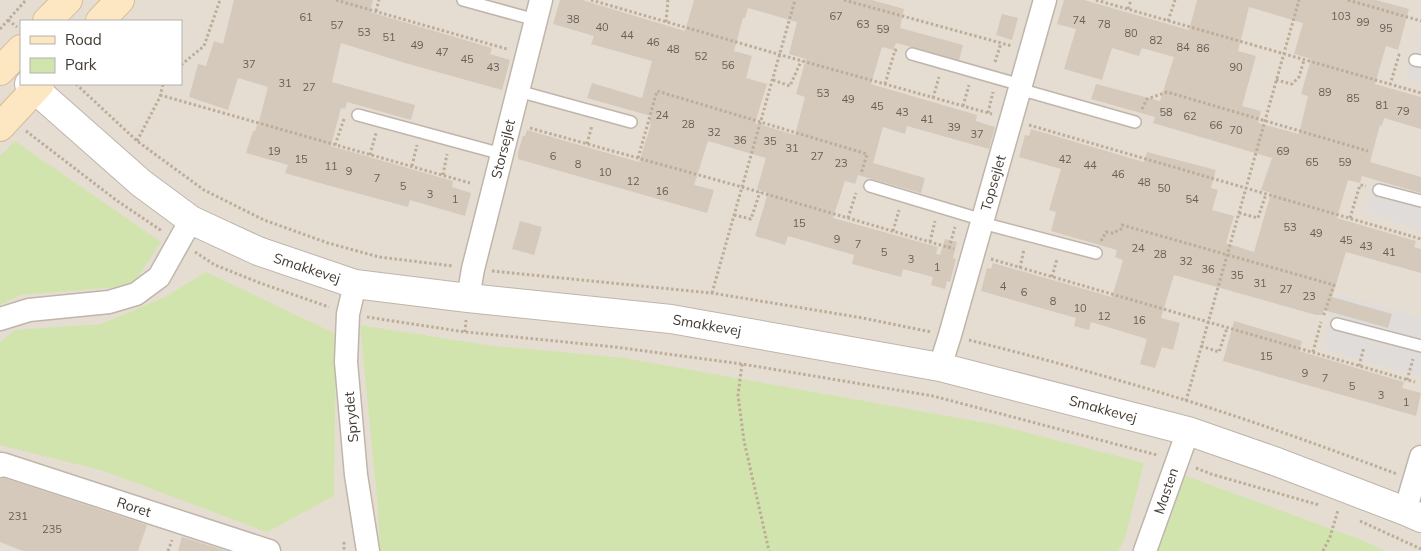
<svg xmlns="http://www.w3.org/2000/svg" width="1421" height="551" font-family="Mulish,sans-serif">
<rect width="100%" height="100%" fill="#f1ebe4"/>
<path fill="#e5ddd2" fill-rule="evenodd" d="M0,0h1421v551h-1421zM21,21h160v63h-160z"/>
<path fill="#d2e4ad" d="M15,141l146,101 -29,44 -112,9 -20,10v-149z
M206,272l130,62 -2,162 -67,36 -163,-61 -104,-26v-103l15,-12 86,-6 64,-27z
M360,325l126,20 138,13 374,67 146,38 -19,75 -7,13h-738l-3,-53z
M1183,475l176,64 26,12h-231z"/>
<path fill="#dfdcd9" d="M1421,36v46l-14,-5z
M1380,169l41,13v48l-55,-18z
M1338,294l83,24v59l-99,-29z"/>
<path fill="#d5c9bc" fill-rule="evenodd" d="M234,0h139l-3,12 122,36 -2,6 20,6 -8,30 -97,-27 -64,-20 -9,39 83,23 -4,15 -64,-18 -2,7 -4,-1 -10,38 122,35 -1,6 19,6 -6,23 -55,-16 -2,7 -81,-22 -42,-12 3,-8 -42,-12 7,-22h2l2,-6h1l10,-38 -30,-9 -10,32 -39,-13 9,-33 8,2 8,-25 9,3z
M560,0h22l103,31 9,-31h178l32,9 -4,19 63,17 -4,15 -63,-17 -3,7 -11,-3 -11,37 106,31 -1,6 19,6 -6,22 -82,-23 -2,8 -22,-7 -10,36 52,15 -4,15 -63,-18 -3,9 -10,-3 -12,37 105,29 -2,7 4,1 5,-16 12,3 -4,16 3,1 -6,23 -3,-1 -2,8 -14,-4 2,-8 -30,-8 -2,8 -49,-13 2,-9 -66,-19 -3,9 -30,-9 13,-43 -11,-4 9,-31 -58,-17 -14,44 20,5 -7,23 -189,-54v-7l5,-16h2l2,-6 112,32 12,-38 -2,-1 2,-7 -64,-18 5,-15 50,15 10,-37 -61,-17 3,-8 -41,-12zM748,8l49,14 -8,32 17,5 -10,35 9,3 -10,38 -40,-12 12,-39 -21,-6 6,-22 -18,-5 9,-33h2z
M1064,0h20l105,30 8,-30h179l33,9 -11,41 -12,-4 -11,38 46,13v32l-37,-11 -2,8 -2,-1 -10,37 51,15v16l-59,-17 -2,7 -12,-3 -11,38 79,23 -2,6 7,2v24l-75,-21 -14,45 60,17 -4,14 -64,-18 -2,5h-6l-142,-40 -13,43 19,5 -7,27 -11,-3 -7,21 -15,-4 7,-25 -56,-17 -2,8 -15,-4 2,-8 -95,-27 6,-23 4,1 2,-6 119,34 11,-37 -8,-3 2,-7 -66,-19 5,-19 -7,-2 12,-41 -42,-12 6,-22 4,1 2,-7 113,33 3,-10 69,18 -5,18 7,2 -6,20 22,6 -8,27 28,9 17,-59 -10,-3 11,-32 -119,-35 2,-6 -64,-18 5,-15 64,17 14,-44 -32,-9 -3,8 -27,-8 -10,32 -38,-11 12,-40 -19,-5zM1249,7l54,16 -9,31 17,5 -10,35 7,2 -9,38 -41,-11 3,-12 -19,-5 14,-50 -18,-5z
M1002,14l16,4 -6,22 -16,-5z
M520,221l22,6 -8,28 -22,-6z
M1234,321l68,20 -3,10 105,31 -2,6 19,5 -5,23 -193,-55z
M4,478l143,47 -9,26h-115l-23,-9v-63z
M182,537l45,14h-49z"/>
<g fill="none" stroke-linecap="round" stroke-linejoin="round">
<defs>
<path id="service" d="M463,0l73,20
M912,54l109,31
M1415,60l6,1
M1019,89l116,33
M518,91l113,31
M358,115l144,39
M870,186l113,34
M1379,190l42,11
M982,223l114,30
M1337,324l84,22"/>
<path id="minor" d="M355,284l-7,30 -2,48 10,113 12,76
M468,298l5,-29 68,-269
M0,319l29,-9 80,-8 27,-8 23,-17 32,-57
M940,367l10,-32 95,-335
M0,466l2,-2 267,87
M1405,511l16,-54
M1145,551l43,-120"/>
<path id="tertiary" d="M29,84l112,99 50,37 67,31 97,33 113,14 203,21 269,48 248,64 89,31 128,49 16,7"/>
<path id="secondary" d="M47,21l21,-21
M100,21l20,-21
M0,71l21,-22
M0,127l40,-43"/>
</defs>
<use href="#service" stroke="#bfb5aa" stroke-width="14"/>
<use href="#minor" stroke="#bfb5aa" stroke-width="25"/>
<use href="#tertiary" stroke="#bfb5aa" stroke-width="30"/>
<use href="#secondary" stroke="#d3bc97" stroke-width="30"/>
<path stroke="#bdac98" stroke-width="3" stroke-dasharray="2.5 2.5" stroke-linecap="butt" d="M336,0l171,49
M591,0l190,55 211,59
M844,0l168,46
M1096,0l325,93
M1348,0l73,21
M1128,9l3,-9
M376,11l3,-11
M8,20l9,7
M1168,21l7,-21
M666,22l2,-22
M0,29l26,-29
M995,62l6,-19
M181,65l23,-19 16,-46
M773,80l17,6 11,-25
M1276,80l16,4 7,-7 5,-17
M76,84l61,57 67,49 60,30 64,23 51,14 74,9
M885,84l10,-34 3,1
M1390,85l9,-30 3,1
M160,95l310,88
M933,98l6,-21
M963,106l6,-21
M1142,109l5,-10 20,-7 201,59
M988,113l5,-21
M1029,125l392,114
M530,128l212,59 212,62
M26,131l90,69 46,31
M137,141l23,-44 3,-13
M587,144l5,-19
M335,145l9,-26
M370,155l6,-22
M638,158l19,-67 210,63 -6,20
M412,166l5,-21
M443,175l4,-21
M1239,213l19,5 8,-24
M734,215l17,4 9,-27
M848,218l8,-25
M1350,218l10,-33 6,1
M893,231l6,-21
M1101,241l5,-9 7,1 8,-4 1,-4 212,60 -11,32
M930,242l5,-21
M949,248l6,-21
M195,252l20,13 45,18 69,24
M991,259l424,123
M1020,268l4,-19
M492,271l220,22 151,25 68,14
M1052,277l5,-18
M712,293l83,-293
M367,317l98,15 150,15 127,17 191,32 224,59
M465,332l1,-12
M969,340c72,18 144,38 216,60 71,22 142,48 212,74
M1201,346l18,6 8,-24
M1313,352l8,-30
M742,364l-4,31 6,46 25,110
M1359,366l5,-19
M1407,380l6,-21
M1186,401l113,-401
M1196,468l15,6 108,31
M1360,521l61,28
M344,542v9
M168,551l4,-11
M1323,551l7,-14 8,-27"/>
<use href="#service" stroke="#fff" stroke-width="11"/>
<use href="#minor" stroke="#fff" stroke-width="22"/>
<use href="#tertiary" stroke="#fff" stroke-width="28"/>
<use href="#secondary" stroke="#fce7c2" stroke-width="28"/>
</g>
<g text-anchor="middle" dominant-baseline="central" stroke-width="4" stroke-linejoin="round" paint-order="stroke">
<g font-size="11" fill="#685e56">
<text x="836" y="16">67</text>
<text x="1341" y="16">103</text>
<text x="306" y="17">61</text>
<text x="573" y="19">38</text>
<text x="1079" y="20">74</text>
<text x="1363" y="22">99</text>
<text x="863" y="24">63</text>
<text x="1104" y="24">78</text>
<text x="337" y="25">57</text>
<text x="602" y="27">40</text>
<text x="1386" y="28">95</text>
<text x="883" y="29">59</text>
<text x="364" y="32">53</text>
<text x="1131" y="33">80</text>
<text x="627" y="35">44</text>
<text x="389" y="37">51</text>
<text x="1156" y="40">82</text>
<text x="653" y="42">46</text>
<text x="417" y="45">49</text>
<text x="1183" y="47">84</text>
<text x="1203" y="48">86</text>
<text x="673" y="49">48</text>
<text x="442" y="52">47</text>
<text x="701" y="56">52</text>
<text x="467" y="59">45</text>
<text x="249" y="64">37</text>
<text x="728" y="65">56</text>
<text x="493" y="67">43</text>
<text x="1236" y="67">90</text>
<text x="285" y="83">31</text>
<text x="309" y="87">27</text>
<text x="1325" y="92">89</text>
<text x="823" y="93">53</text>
<text x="1353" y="98">85</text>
<text x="848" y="99">49</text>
<text x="1382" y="105">81</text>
<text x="877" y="106">45</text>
<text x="1403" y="111">79</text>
<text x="902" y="112">43</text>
<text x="1166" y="112">58</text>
<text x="662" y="115">24</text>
<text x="1190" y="116">62</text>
<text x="927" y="119">41</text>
<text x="688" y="124">28</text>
<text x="1216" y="125">66</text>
<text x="954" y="127">39</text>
<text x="1236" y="130">70</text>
<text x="714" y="132">32</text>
<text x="977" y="134">37</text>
<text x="740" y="140">36</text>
<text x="770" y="141">35</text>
<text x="792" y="148">31</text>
<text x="274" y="151">19</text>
<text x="1283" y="151">69</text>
<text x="553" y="156">6</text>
<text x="817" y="156">27</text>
<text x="301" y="159">15</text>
<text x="1065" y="159">42</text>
<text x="1312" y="162">65</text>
<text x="1345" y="162">59</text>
<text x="841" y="163">23</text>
<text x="578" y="164">8</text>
<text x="1090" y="165">44</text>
<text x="331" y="166">11</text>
<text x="349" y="171">9</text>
<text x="605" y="172">10</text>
<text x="1118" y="174">46</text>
<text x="377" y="178">7</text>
<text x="633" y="181">12</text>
<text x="1144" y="182">48</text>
<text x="403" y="186">5</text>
<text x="1164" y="188">50</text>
<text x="662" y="191">16</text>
<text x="430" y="194">3</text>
<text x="455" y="199">1</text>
<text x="1192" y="199">54</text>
<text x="799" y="223">15</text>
<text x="1290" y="227">53</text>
<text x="1316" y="233">49</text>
<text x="837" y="239">9</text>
<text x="1346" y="240">45</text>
<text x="858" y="244">7</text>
<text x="1366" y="246">43</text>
<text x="1138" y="248">24</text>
<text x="884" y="252">5</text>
<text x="1389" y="252">41</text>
<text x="1160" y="254">28</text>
<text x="911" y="259">3</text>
<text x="1186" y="261">32</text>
<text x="937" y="267">1</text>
<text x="1208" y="269">36</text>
<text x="1237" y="275">35</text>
<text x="1260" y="283">31</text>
<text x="1003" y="286">4</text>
<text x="1286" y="289">27</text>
<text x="1024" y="292">6</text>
<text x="1309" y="296">23</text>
<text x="1053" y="301">8</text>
<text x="1080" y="308">10</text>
<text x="1104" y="316">12</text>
<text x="1139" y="320">16</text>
<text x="1266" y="356">15</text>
<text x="1305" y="373">9</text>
<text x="1325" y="378">7</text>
<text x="1352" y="386">5</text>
<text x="1381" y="395">3</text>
<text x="1406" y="402">1</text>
<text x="18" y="516">231</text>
<text x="52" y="529">235</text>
</g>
<g font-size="14" fill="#433b34" stroke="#fff">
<text transform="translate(503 149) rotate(-76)">Storsejlet</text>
<text transform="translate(993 183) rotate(-74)">Topsejlet</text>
<text transform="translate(307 268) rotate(18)">Smakkevej</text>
<text transform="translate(707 325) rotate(10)">Smakkevej</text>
<text transform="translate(1103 409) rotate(15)">Smakkevej</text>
<text transform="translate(351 417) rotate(-95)">Sprydet</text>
<text transform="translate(1166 491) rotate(-71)">Masten</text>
<text transform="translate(134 507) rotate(18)">Roret</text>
</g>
</g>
<rect x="20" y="20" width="162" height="65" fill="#ffffff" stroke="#b4b1ae"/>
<rect x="30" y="36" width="25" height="8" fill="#fce7c2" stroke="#b4b1ae"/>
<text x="65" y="45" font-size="15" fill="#433b34">Road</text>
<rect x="30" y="58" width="25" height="15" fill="#d2e4ad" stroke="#b4b1ae"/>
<text x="65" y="70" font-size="15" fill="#433b34">Park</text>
</svg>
